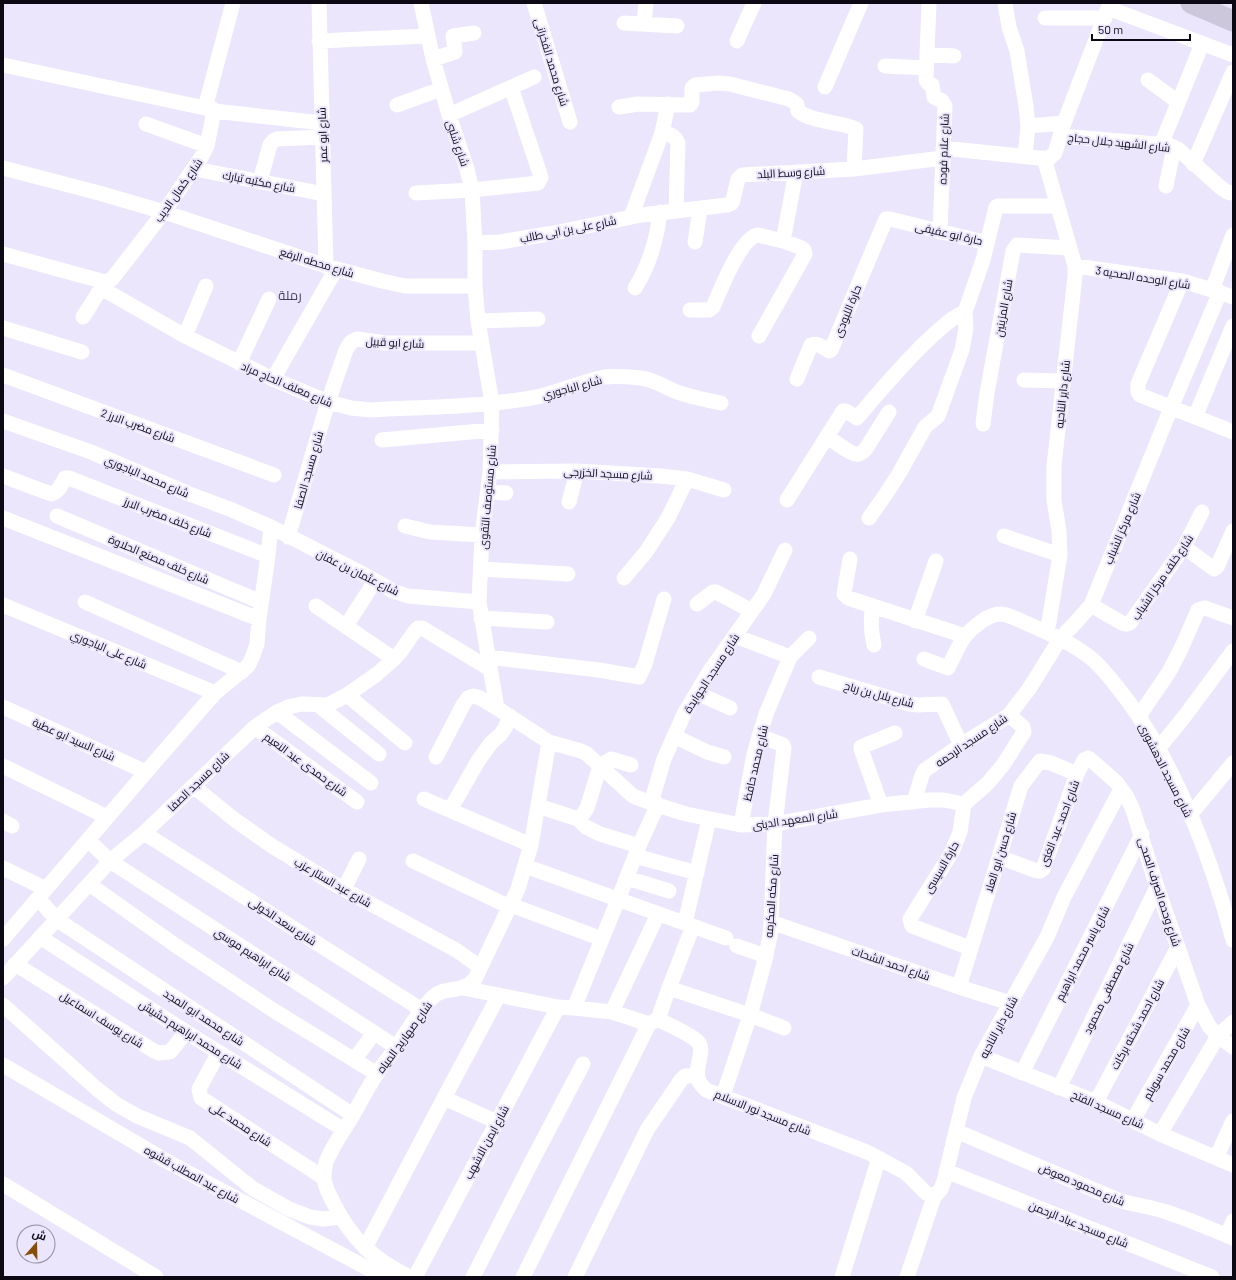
<svg xmlns="http://www.w3.org/2000/svg" width="1236" height="1280" font-family="Barlow,Cairo,sans-serif">
<rect width="100%" height="100%" fill="#ebe6fc"/>
<g fill="none" stroke-linecap="round" stroke-linejoin="round">
<path stroke="#fff" stroke-width="15" d="M319,3l7,263
M421,3l12,56 16,56 18,54 5,21 3,53v43l3,35 14,82 -2,69 -8,63 -3,67 18,106
M534,3l36,119
M929,3l-3,77 2,3 4,2 2,12 8,4 3,5 -5,126
M1005,3l4,24 8,24 9,55 2,20 -3,30
M1108,8l125,47
M1045,18h60
M624,23l53,3
M644,24l2,-21
M319,41l108,-5
M737,41l17,-38
M927,54l27,2
M433,59l22,-7 -2,-16 21,-3
M3,65l202,43
M885,66l41,2
M1148,80l30,22
M825,87l36,-84
M397,105l44,-16
M619,107l19,-3 52,1 2,-3v-14l3,-3 24,-2 11,1 59,15 8,5 1,7c13,11 43,11 58,18l-2,40
M214,111l108,12
M449,115l85,-38
M146,124l61,22
M1028,126l36,-3
M662,133c8,1 12,2 16,10l-2,68
M1060,136l109,9 9,4 42,38 7,5 6,1
M1161,145l41,-101
M943,148l105,11 7,-6 9,-30 46,-120
M1044,158l31,108v10l-21,190v34l5,31 1,24 -11,67 -3,10
M1193,164l40,-92
M3,168l96,25 65,19 162,54 56,15 23,5h70
M195,169l129,25
M260,181l10,-36 3,-4 4,-2 45,-2
M1166,186l8,-39
M416,193l56,-3 66,-7 3,-6 -30,-90
M631,217l31,-84 6,-29
M695,242l5,-33
M475,243l25,-1 54,-9 87,-18 86,-10 5,-2 1,-3 5,-21 4,-4 112,-6 89,-11
M3,254l102,28 7,-3 52,-67 38,-56 5,-10 7,-35 -1,-2 -8,-1 28,-105
M1075,266l107,15 30,9 21,7
M1182,281l-44,103v8l2,3 93,37
M101,288l84,48 88,43 55,23 23,6 20,2c53,-3 107,-3 160,-12 25,-4 48,-16 73,-21 11,-1 25,0 36,1 14,1 24,9 37,14 14,5 29,8 44,11
M635,288c15,-24 22,-49 25,-76
M1212,290l21,-55
M690,310h19l4,-3c7,-16 28,-70 45,-72l25,6 13,-69
M83,317l22,-35
M478,321l60,-2
M3,328l79,24
M185,336l21,-50
M759,336l46,-82 -1,-4 -2,-2 -19,-7
M239,363l30,-64
M3,375l271,100
M273,379l63,-110
M797,379l14,-34c6,-3 13,3 18,6l2,-1 35,-84 20,-47h4l97,24
M1024,380l39,1
M1195,417l38,-91
M3,421l88,31 96,41 45,17 39,17 94,48 28,16 15,5 71,6
M983,424l4,-31 26,-142 4,-6 53,3
M827,437c6,3 23,17 29,17 4,1 6,-2 9,-4l24,-38
M382,440l110,-10
M490,472l87,-1 83,5 27,3 37,11
M3,476l48,18c8,-2 10,-9 14,-16h4l199,78
M488,492l18,1
M787,500l56,-89h3l11,7c24,-28 47,-56 73,-80 11,-10 22,-21 35,-26
M569,502l8,-31
M57,516l204,86
M3,518l256,101
M869,518l17,-24 14,-22 25,-45 13,-11 24,-66 4,-22 -1,-16 18,-52 13,-53 2,-1h60
M405,526l25,6 52,3
M1004,536l56,19
M288,537l40,-135 18,-52 5,-8 6,-3 28,4h96
M1184,547l30,22 3,-2 16,-36
M850,559l-6,35 4,4 117,38
M481,569l87,5
M624,578l22,-26 22,-34 19,-39
M85,602l157,70
M697,604l16,-12h3l36,19
M3,605l212,88
M1091,605l31,18 4,1 4,-1 54,-76 18,-35
M316,606l78,53
M873,606c-3,14 -2,26 1,39
M481,618l66,4
M915,621l21,-60
M346,626l29,-45
M735,636l55,21
M488,657l111,13 40,7 6,-13 19,-65
M924,659l24,9c5,-10 11,-24 17,-32 8,-9 23,-22 36,-22 11,1 23,9 34,13 20,9 40,18 57,32 14,12 25,28 36,42 49,67 84,159 105,239
M819,677l91,27 8,1 24,-1 19,41
M697,693l33,15
M347,695l58,48
M318,705l61,49
M3,707l143,65
M277,712l94,71
M1139,716l30,-44 12,-23 17,-39 7,-2 28,10
M255,727l102,75
M674,736l33,16 17,5
M1158,749l26,-32 49,-66
M436,757l27,-52 5,-7 5,-2 7,2 17,10 52,34 32,9 6,3 46,42 18,7 35,11 55,11 34,-1 106,-19 48,-5h15l20,4
M3,766l104,51
M193,786l42,34 37,26 64,39 120,65 24,17
M424,799l107,46
M914,802l8,-27 3,-5 36,-25 39,-24 9,-6 20,-26 31,-50 17,-18 14,-16 80,-197 49,-116
M651,803l13,-44 20,-45 25,-42 55,-78 21,-44
M964,804l-4,28 -8,20 -42,67 2,7 58,22
M964,804l24,-21 15,-18 21,-33 -1,-5 -14,-12
M881,805l-20,-56v-2l34,-14
M538,806l40,13 6,-6 3,-5 13,-42 11,-7 20,6
M450,810l28,-49 13,-18 9,-8 5,-7 5,-12
M1190,815l43,-52
M578,819l8,8 14,7 39,12
M3,821l9,5
M741,825l13,-71 12,-40 24,-57 19,-19
M144,833l278,177
M88,840l22,21 286,186
M635,856l62,17
M999,857l38,14h3l3,-2 34,-95 7,-14 4,-2 2,1 27,24 10,14 6,13 24,77 41,118 11,21 9,10 15,11
M413,861l97,46
M525,866l201,72
M3,868l43,21
M627,878l42,13
M89,884l86,61 98,65 104,64
M344,889l15,-30
M38,898l18,21 297,196
M511,905l91,34
M771,922l188,65 51,16
M685,923l24,-104
M40,937l146,95 158,98
M3,939l143,-167 69,-79 33,-27 4,-8 5,-14 2,-25 9,-63 3,-29
M737,946l29,10
M15,964l139,87 5,2 11,-1 16,-20
M3,978l107,-117 34,-28 111,-106 22,-15 11,-5 14,-3 26,1 19,-10 30,-21 17,-15 7,-8 14,-20 3,-3h4l68,41
M959,987l62,-201 19,-25 11,2 26,11
M463,988l95,19 16,1 38,4 37,12 9,-5c10,6 33,15 40,23 9,10 -7,28 2,41 2,3 4,5 6,7l161,62 39,21 20,20 8,4
M669,988l81,27 34,13
M3,1005l94,84 19,15 21,12 53,22 62,50 37,21 21,8 13,2 17,-2
M574,1008l44,-108 21,-54 19,-42
M612,1012l46,-98
M658,1019l11,-31 24,-62
M219,1052l-20,37 2,9 123,80
M981,1056l115,46 64,32 73,31
M354,1060l20,-27
M3,1065l167,98 214,114
M1022,1073l120,-239
M1059,1088l98,-201
M723,1096l27,-81 15,-55 5,-24 1,-14 4,-98 9,-76 -1,-3 -2,-1 -22,-8
M1096,1102l82,-155
M1133,1120l65,-115
M497,1122l-53,-24 55,-103
M956,1131l162,69c15,5 30,6 45,11 24,7 47,18 70,27
M1160,1134l58,-98 15,-14
M1216,1158l17,-37
M946,1171l266,106
M3,1184l153,93
M1227,1236l6,-15
M365,1248l79,-150
M410,1277c-36,-17 -59,-38 -77,-75 -4,-8 -9,-16 -9,-25 0,-5 1,-10 2,-15 6,-15 16,-29 24,-42 9,-15 17,-31 26,-45 7,-11 16,-21 23,-32 11,-16 21,-34 35,-47 11,-10 28,-2 41,-17l43,-90 13,-44 18,-103
M415,1277l143,-270
M473,1277l58,-114 52,-99
M523,1277l126,-253
M575,1277l72,-147 34,-50 4,-4h12
M842,1277l37,-119
M907,1277l27,-80 7,-8 3,-8 20,-83 17,-42 66,-119 17,-40 57,-108"/>
<path stroke="#cdc7db" stroke-width="21" d="M1191,3l42,18"/>
</g>
<g text-anchor="middle" dominant-baseline="central" stroke-width="4" stroke-linejoin="round" paint-order="stroke">
<g font-size="11" fill="#0c0914" stroke="#ebe6fc">
<text transform="translate(552 62) rotate(73)">شارع محمد الفخرانى</text>
<text transform="translate(322 135) rotate(-92)">شارع ابو عمر</text>
<text transform="translate(1119 142) rotate(6)">شارع الشهيد جلال حجاج</text>
<text transform="translate(458 143) rotate(71)">شارع شلبى</text>
<text transform="translate(943 149) rotate(-88)">شارع علام فوده</text>
<text transform="translate(791 172) rotate(-3)">شارع وسط البلد</text>
<text transform="translate(259 181) rotate(11)">شارع مكتبه تبارك</text>
<text transform="translate(178 190) rotate(-55)">شارع كمال الديب</text>
<text transform="translate(568 229) rotate(-11)">شارع على بن ابى طالب</text>
<text transform="translate(949 233) rotate(13)">حارة ابو عفيفى</text>
<text transform="translate(317 262) rotate(17)">شارع محطه الرفع</text>
<text transform="translate(1143 277) rotate(9)">شارع الوحده الصحيه 3</text>
<text transform="translate(1003 308) rotate(-80)">شارع المزينين</text>
<text transform="translate(847 311) rotate(-68)">حارة اللبودى</text>
<text transform="translate(395 342) rotate(3)">شارع ابو قبيل</text>
<text transform="translate(287 384) rotate(23)">شارع معلف الحاج مراد</text>
<text transform="translate(572 387) rotate(-15)">شارع الباجوري</text>
<text transform="translate(1062 394) rotate(-84)">شارع داير الناحيه</text>
<text transform="translate(138 425) rotate(20)">شارع مضرب الارز 2</text>
<text transform="translate(308 470) rotate(-74)">شارع مسجد الصفا</text>
<text transform="translate(608 473) rotate(3)">شارع مسجد الخزرجى</text>
<text transform="translate(147 476) rotate(23)">شارع محمد الباجوري</text>
<text transform="translate(487 497) rotate(-85)">شارع مستوصف التقوى</text>
<text transform="translate(168 517) rotate(21)">شارع خلف مضرب الارز</text>
<text transform="translate(1122 528) rotate(-67)">شارع مركز الشباب</text>
<text transform="translate(159 559) rotate(23)">شارع خلف مصنع الحلاوة</text>
<text transform="translate(358 572) rotate(26)">شارع عثمان بن عفان</text>
<text transform="translate(1162 577) rotate(-56)">شارع خلف مركز الشباب</text>
<text transform="translate(109 649) rotate(23)">شارع على الباجوري</text>
<text transform="translate(711 673) rotate(-57)">شارع مسجد الجوايدة</text>
<text transform="translate(879 694) rotate(15)">شارع بلال بن رباح</text>
<text transform="translate(74 739) rotate(24)">شارع السيد ابو عطية</text>
<text transform="translate(971 740) rotate(-34)">شارع مسجد الرحمه</text>
<text transform="translate(755 763) rotate(-77)">شارع محمد حافظ</text>
<text transform="translate(306 764) rotate(36)">شارع حمدى عبد النعيم</text>
<text transform="translate(1166 770) rotate(63)">شارع مسجد الدهشورى</text>
<text transform="translate(198 781) rotate(-44)">شارع مسجد الصفا</text>
<text transform="translate(795 819) rotate(-8)">شارع المعهد الدينى</text>
<text transform="translate(1059 823) rotate(-69)">شارع احمد عبد الغنى</text>
<text transform="translate(1000 852) rotate(-73)">شارع حسن ابو العلا</text>
<text transform="translate(941 867) rotate(-60)">حارة السيسى</text>
<text transform="translate(333 882) rotate(30)">شارع عبد الستار عزب</text>
<text transform="translate(1160 892) rotate(72)">شارع وحده الصرف الصحى</text>
<text transform="translate(771 896) rotate(-86)">شارع مكه المكرمه</text>
<text transform="translate(283 921) rotate(33)">شارع سعد الخولى</text>
<text transform="translate(1082 953) rotate(-63)">شارع ياسر محمد ابراهيم</text>
<text transform="translate(253 954) rotate(33)">شارع ابراهيم موسي</text>
<text transform="translate(891 963) rotate(19)">شارع احمد الشحات</text>
<text transform="translate(1108 988) rotate(-64)">شارع مصطفى محمود</text>
<text transform="translate(204 1017) rotate(33)">شارع محمد ابو المجد</text>
<text transform="translate(102 1019) rotate(32)">شارع يوسف اسماعيل</text>
<text transform="translate(1137 1024) rotate(-62)">شارع احمد شحته بركات</text>
<text transform="translate(998 1027) rotate(-62)">شارع داير الناحيه</text>
<text transform="translate(191 1034) rotate(32)">شارع محمد ابراهيم حشيش</text>
<text transform="translate(404 1037) rotate(-54)">شارع صهاريج المياه</text>
<text transform="translate(1166 1063) rotate(-60)">شارع محمد سويلم</text>
<text transform="translate(1108 1109) rotate(24)">شارع مسجد الفتح</text>
<text transform="translate(763 1112) rotate(22)">شارع مسجد نور الاسلام</text>
<text transform="translate(241 1124) rotate(33)">شارع محمد على</text>
<text transform="translate(486 1142) rotate(-62)">شارع ايمن الاشهب</text>
<text transform="translate(192 1174) rotate(29)">شارع عبد المطلب قشوه</text>
<text transform="translate(1082 1184) rotate(23)">شارع محمود معوض</text>
<text transform="translate(1079 1224) rotate(22)">شارع مسجد عباد الرحمن</text>
</g>
<g font-size="13" fill="#473f5c" stroke="#ebe6fc">
<text x="290" y="295">رملة</text>
</g>
</g>
<rect width="1236" height="1280" fill="none" stroke="#0c0914" stroke-width="8"/>
<g transform="translate(36 1244) rotate(20)"><circle r="19" fill="#ebe6fc" stroke="#928e9f"/>
<path d="M0-3L7 15L0 10L-7 15Z" fill="#884f04"/>
<text y="-6" font-size="11" font-weight="bold" text-anchor="middle" fill="#0c0914">ش</text>
</g>
<path d="M1092 34v6h98v-6" fill="none" stroke="#0c0914" stroke-width="2"/>
<text x="1098" y="34" font-size="12" fill="#0c0914" stroke="#ebe6fc" stroke-width="3" paint-order="stroke">50 m</text>
</svg>
